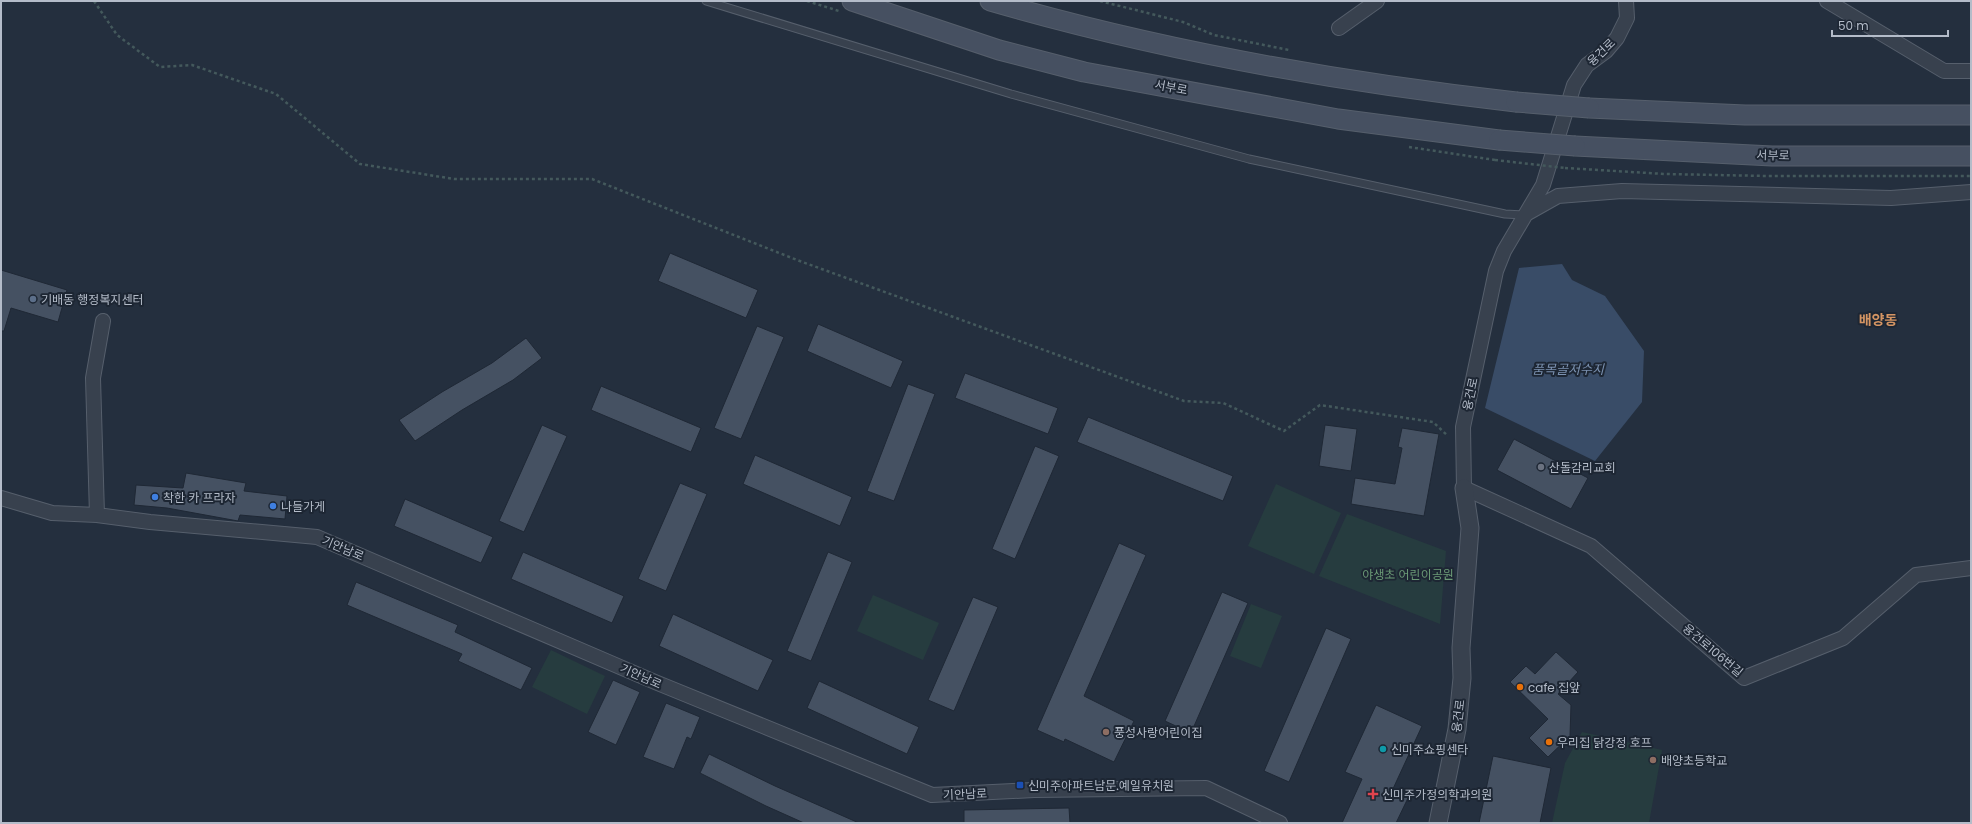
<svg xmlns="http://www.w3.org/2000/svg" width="1972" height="824" font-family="Poppins,'Noto Sans KR',sans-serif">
<rect width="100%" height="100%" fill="#242f3e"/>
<path fill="#263c3f" d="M1276,484l65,29 -27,61 -66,-28z
M1347,514l99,37 -6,73 -121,-48z
M873,595l66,28 -16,37 -66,-29z
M1251,604l31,12 -21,52 -31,-12z
M551,650l54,26 -18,38 -55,-27z
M1582,732l80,18 -13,73h-97l13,-60z"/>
<path fill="#394c67" d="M1562,264l10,16 33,16 39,55 -2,51 -47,59 -110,-53 34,-140z"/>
<path fill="#455162" stroke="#1f2835" d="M670,253l88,37 -12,28 -88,-37z
M1,270l66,20 -9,32 -47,-14 -7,23h-3z
M818,324l85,37 -12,27 -84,-37z
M757,326l27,11 -43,102 -27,-11z
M526,338l16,20 -29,22 -51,30 -47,31 -16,-21 43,-28 50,-29z
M965,373l93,35 -10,26 -93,-36z
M908,384l27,10 -41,107 -27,-10z
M601,386l100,42 -10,24 -100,-42z
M1088,417l145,59 -10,25 -146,-59z
M542,425l25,11 -43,96 -25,-11z
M1325,425l32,4 -6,42 -32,-5z
M1402,428l37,6 -15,82 -73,-12 4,-26 40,6 7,-36 -4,-1z
M1514,439l74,39 -17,31 -74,-39z
M1035,446l24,10 -44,103 -23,-10z
M755,455l97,42 -12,29 -97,-42z
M186,473l60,10 -2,8 43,5 -2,23 -45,-4 -2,6 -71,-13 -33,-3 2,-20 47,3z
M680,483l27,11 -41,97 -28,-12z
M405,499l88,38 -12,26 -87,-37z
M1119,543l27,12 -62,141 50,25 -20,41 -49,-23 -1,3 -27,-12z
M523,552l101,44 -12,27 -101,-44z
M828,552l24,10 -41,99 -24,-10z
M356,582l102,43 -3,7 77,36 -11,22 -63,-29 4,-7 -115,-49z
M1222,592l26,11 -57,130 -26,-12z
M973,597l25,10 -44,104 -26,-11z
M673,614l100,46 -15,31 -99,-45z
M1326,628l25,11 -62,143 -25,-11z
M1556,652l22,20 -20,22 13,11 -1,31 -22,21 -19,-19 19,-19 -38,-37 16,-16 9,8z
M613,680l27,12 -24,53 -28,-13z
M819,681l100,46 -12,27 -100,-46z
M666,703l34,14 -9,22 -4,-2 -13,32 -31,-12z
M1376,705l46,21 -30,65 16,7 -12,25h-54l20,-44 -17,-7z
M709,754l66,32 84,37h-55l-38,-17 -66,-33z
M1493,756l58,12 -11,55h-61z
M1069,808l1,15h-106v-13z"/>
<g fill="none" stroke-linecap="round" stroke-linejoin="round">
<defs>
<path id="service" d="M706,1l305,93 238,65 256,55 19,1"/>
<path id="minor" d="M1626,1l1,17 -10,20 -11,13 -19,14 -13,20 -31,100 -39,66 -8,20 -33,156 1,61 127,58 153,132 99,-40 73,-63 55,-7
M1827,1l117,70h27
M1339,28l38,-27
M1526,214l32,-18 64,-5 269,7 80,-6
M1,498l51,15 45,2 53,7 167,15 338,145 277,113 102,-5 172,-2 74,35
M97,515l-4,-137 10,-57"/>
<path id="tertiary" d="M1438,823l19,-94 5,-51 -1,-30 9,-120 -6,-40"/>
<path id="secondary" d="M852,1l147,49 85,22 254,47 161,21
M990,1c172,50 348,81 526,101
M1589,108l156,7h226
M1575,146l197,10h199"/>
</defs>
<use href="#service" stroke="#565f6c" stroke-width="9"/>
<use href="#minor" stroke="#565f6c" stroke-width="16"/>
<use href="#tertiary" stroke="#565f6c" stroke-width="19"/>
<use href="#secondary" stroke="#565f6c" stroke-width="21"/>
<path stroke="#44595c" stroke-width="2.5" stroke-dasharray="3 3" stroke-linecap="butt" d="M94,1l23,34 43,32 32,-2 84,29 84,70 94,15h138l205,81 387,141 39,2 61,28 36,-26 113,17 15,14
M807,1l32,10
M1100,1l83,21 31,13 75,15
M1409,147l86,13
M1565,168l100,6 102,2h204"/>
<use href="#service" stroke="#38414e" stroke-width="7"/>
<use href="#minor" stroke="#38414e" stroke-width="14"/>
<use href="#tertiary" stroke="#38414e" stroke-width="17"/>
<use href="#secondary" stroke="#465061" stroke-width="19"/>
<defs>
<path id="secondary-bridge" d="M1516,102l73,6
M1499,140l76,6"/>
</defs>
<use href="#secondary-bridge" stroke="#565f6c" stroke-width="21" stroke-linecap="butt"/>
<path stroke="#44595c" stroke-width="2.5" stroke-dasharray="3 3" stroke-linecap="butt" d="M1495,160l70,8"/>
<use href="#secondary-bridge" stroke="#465061" stroke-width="19"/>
</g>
<circle fill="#5c6f8a" stroke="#1d2633" stroke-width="1.5" cx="33" cy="299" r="4"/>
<circle fill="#6b7280" stroke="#1d2633" stroke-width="1.5" cx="1541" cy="467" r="4"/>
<g fill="#3f7fe0" stroke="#1d2633" stroke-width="1.5">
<circle cx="155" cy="497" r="4"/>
<circle cx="273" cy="506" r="4"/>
</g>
<g fill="#e8710a" stroke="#1d2633" stroke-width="1.5">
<circle cx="1520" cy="687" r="4"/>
<circle cx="1549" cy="742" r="4"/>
</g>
<g fill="#8d6e63" stroke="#1d2633" stroke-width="1.5">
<circle cx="1106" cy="732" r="4"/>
<circle cx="1653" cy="760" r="4"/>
</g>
<circle fill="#0f9aa8" stroke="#1d2633" stroke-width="1.5" cx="1383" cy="749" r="4"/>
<rect fill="#1a4fb4" stroke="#1d2633" stroke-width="1.5" x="1016" y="781" width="8" height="8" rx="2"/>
<path fill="#e0444e" stroke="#1d2633" stroke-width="1.5" d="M1371 788h4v4h4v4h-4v4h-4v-4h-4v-4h4z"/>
<g text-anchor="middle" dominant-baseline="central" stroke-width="4" stroke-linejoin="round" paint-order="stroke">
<g font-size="12" fill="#b4bcc9" stroke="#1d2633">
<text transform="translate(1601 52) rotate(-44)">융건로</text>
<text transform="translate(1171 87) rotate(10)">서부로</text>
<text transform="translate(1773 155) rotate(1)">서부로</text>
<text transform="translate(1470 394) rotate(-78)">융건로</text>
<text transform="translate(343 548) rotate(23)">기안남로</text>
<text transform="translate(1713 650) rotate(40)">융건로106번길</text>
<text transform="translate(641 676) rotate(24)">기안남로</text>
<text transform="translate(1458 716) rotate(-83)">융건로</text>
<text transform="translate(965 794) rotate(-2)">기안남로</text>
</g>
<g font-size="12" fill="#b4bcc9" stroke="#1d2633" text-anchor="start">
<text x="41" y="299">기배동 행정복지센터</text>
<text x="1549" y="467">산돌감리교회</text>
<text x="163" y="497">착한 카 프라자</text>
<text x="281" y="506">나들가게</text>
<text x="1528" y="687">cafe 집앞</text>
<text x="1114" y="732">풍성사랑어린이집</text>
<text x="1557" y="742">우리집 닭강정 호프</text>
<text x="1391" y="749">신미주쇼핑센타</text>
<text x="1661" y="760">배양초등학교</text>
<text x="1028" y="785">신미주아파트남문.예일유치원</text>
<text x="1382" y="794">신미주가정의학과의원</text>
</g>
<g font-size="12" fill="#6b9a76" stroke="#1d2633">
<text x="1408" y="574">야생초 어린이공원</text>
</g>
<g font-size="13" font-style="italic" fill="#7c92b1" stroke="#1d2633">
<text x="1568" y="369">품목골저수지</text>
</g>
<g font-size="14" font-weight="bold" fill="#d59563" stroke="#1d2633">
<text x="1878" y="320">배양동</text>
</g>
</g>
<rect width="1972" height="824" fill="none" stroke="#b4bcc9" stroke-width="4"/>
<path d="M1832 30v6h116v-6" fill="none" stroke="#b4bcc9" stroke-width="2"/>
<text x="1838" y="30" font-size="12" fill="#b4bcc9" stroke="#1d2633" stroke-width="3" paint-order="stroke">50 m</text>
</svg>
